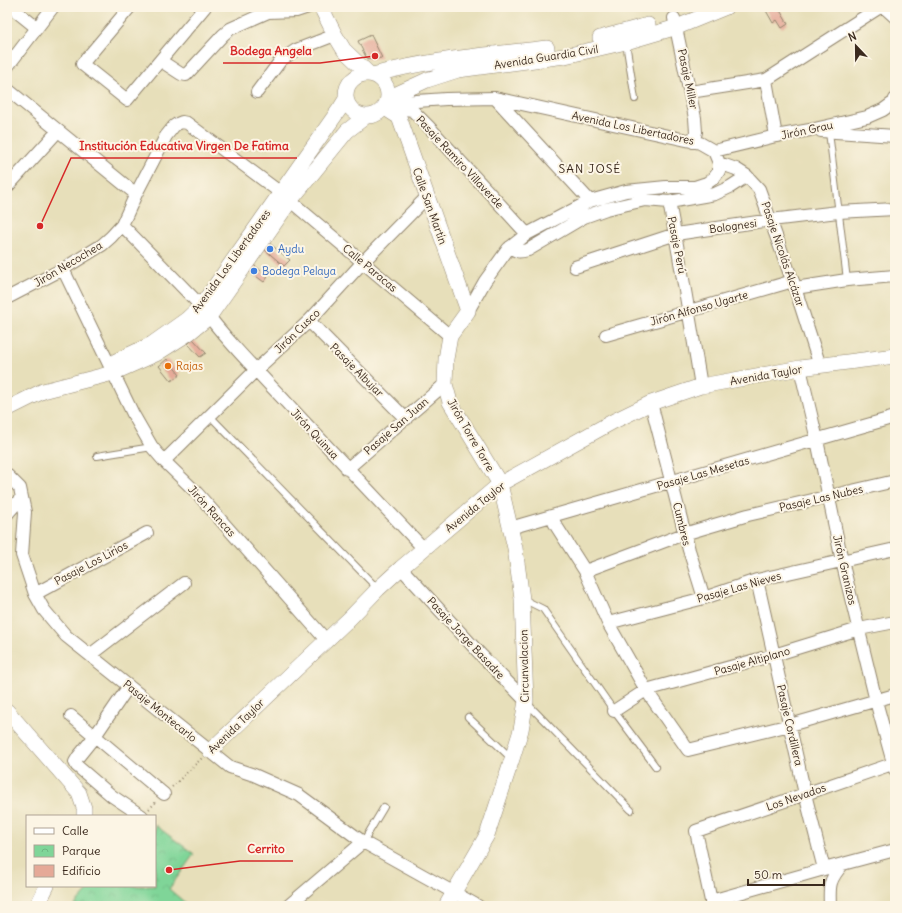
<svg xmlns="http://www.w3.org/2000/svg" width="902" height="913" font-family="Delius,sans-serif">
<defs>
<pattern id="park-crowns" width="20" height="18" patternUnits="userSpaceOnUse"><rect width="20" height="18" fill="#7fd598"/><path d="M2 6a3 3 0 1 1 6 0M12 15a3 3 0 1 1 6 0" fill="none" stroke="#6fb783"/></pattern>
</defs>
<rect width="100%" height="100%" fill="#fcf5e5"/>
<filter id="ink" filterUnits="userSpaceOnUse"><feTurbulence type="fractalNoise" baseFrequency=".025" numOctaves="2"/><feDisplacementMap in="SourceGraphic" scale="8" xChannelSelector="R" yChannelSelector="G"/><feConvolveMatrix kernelMatrix="1 2 1 2 8 2 1 2 1" color-interpolation-filters="sRGB"/></filter>
<filter id="wash" filterUnits="userSpaceOnUse"><feTurbulence type="fractalNoise" baseFrequency=".012" numOctaves="4" result="noise"/><feDisplacementMap in="SourceGraphic" scale="16" xChannelSelector="R" yChannelSelector="G"/><feGaussianBlur stdDeviation="0.9" result="paint"/><feColorMatrix in="noise" values="0 0 0 0 0 0 0 0 0 0 0 0 0 0 0 0 0 1.4 0 .05"/><feComposite in="paint" operator="in"/></filter>
<g filter="url(#wash)">
<rect width="100%" height="100%" fill="#e7dfba"/>
<path fill="url(#park-crowns)" stroke="#5d805b" d="M155,825l39,29 -25,35 20,17h-115l18,-20h63z"/>
<g id="blocks">
<path fill="#e5a997" d="M764,7h14l10,17 -6,4 -5,-8 -4,3z
M371,35l11,23 -12,1 -3,-1 -2,-3 -7,-14z
M269,243l21,17 -6,6 -20,-17z
M254,265l14,12 -4,5 -15,-11z
M193,339l13,14 -6,4 -12,-13z
M167,359l13,16 -9,6 -12,-15z"/>
</g>
</g>
<g filter="url(#ink)">
<use href="#blocks" fill-opacity="0" stroke="#91846c" stroke-width="1"/>
<g fill="none" stroke-linecap="round" stroke-linejoin="round">
<defs>
<path id="service" d="M626,43l9,56
M829,132l18,148
M210,416l167,172
M97,456l55,-9
M523,599l20,10 71,102 42,56
M527,703l104,107
M468,717l43,41
M363,842l21,-35"/>
<path id="minor" d="M11,7l26,21
M130,7l-48,57 45,36 78,-93
M884,7l11,10
M674,18l21,100 1,14 -3,10
M161,61l20,13 5,1 37,-40 7,-6 38,-17 28,-1 12,-4
M7,67l46,-60
M766,80l10,56
M7,89l129,105
M257,92l24,-32 15,-10 39,-15
M690,92l76,-12 114,-73
M495,98l95,103
M387,103l59,-4 49,-1 205,45 14,8 5,12v8l-5,7 -7,5 -12,4h-29l-40,4 -36,10 -63,33 -19,15 -23,32 -17,30
M393,107l19,3 17,17 98,107
M821,131l74,5
M714,151l62,-15 34,-6 57,-13 16,-7 11,-8 1,-3
M719,163l17,6 11,7 12,13 36,99 25,78
M7,187l51,-56
M669,202l46,-8 15,-7 17,-11
M122,225l79,81c25,34 56,65 85,96 45,49 92,98 138,147
M510,247c8,6 10,5 18,3l56,-33 22,-8 39,-9 24,2c12,62 22,123 32,184
M575,267l101,-33 95,-14 67,-8 57,-3
M63,269l70,145 19,33 12,14 33,32 129,147
M795,288l52,-8 48,-4
M7,298l56,-29 39,-24 9,-8 11,-12 14,-31 30,-58 8,-10 3,-2 5,-2 5,1 94,70 169,143
M309,321l97,98
M606,335l187,-54
M800,368l17,72 25,121 34,140 19,69
M651,403l38,147 15,48
M164,461l92,-91 53,-49 54,-59 64,-65
M347,469l98,-85
M7,475l13,13 5,24 -3,43 13,39 9,16 22,26 164,131 24,8 45,20 64,47 115,64
M7,514l15,-17
M551,516l4,8 30,47 23,52 38,67 42,60 102,-25 105,-30
M510,528l385,-111
M401,568l81,88 44,45
M585,571l99,-37 64,-19 147,-34
M757,580l48,214 19,75
M35,594l112,-61
M608,623l96,-25 53,-18 138,-31
M90,655l94,-72
M129,686l-34,50 -17,21 -3,5 2,4 35,30 30,20
M614,711l32,-21 128,-35 85,-26 36,-7
M71,716l93,78
M711,901l113,-32 71,-19
M288,906l75,-64
M711,906v-5l-15,-70 109,-37 90,-31
M830,906c-1,-21 -1,-26 13,-42"/>
<path id="tertiary" d="M321,7l14,28 9,15 25,24
M600,38l48,-13
M346 95a21 21 0 1 1 42 0a21 21 0 1 1-42 0Z
M373,75c57,-16 116,-20 174,-27
M388,98l39,-18 31,-10 107,-14 61,-14 51,-15 49,-20
M385,108l14,9 69,194 -18,25 -4,23 -1,25 5,18 50,82 15,64 7,51 4,102 -5,29 -9,29 -25,76 -41,71
M116,361l36,-17 34,-24 15,-14 140,-199 5,-8
M7,409l36,-18 70,-18 43,-19 33,-21 20,-16 81,-116 57,-70 18,-14
M7,711l72,82 5,15v8
M210,751l140,-133 28,-29 23,-21 99,-84 114,-63 37,-18 50,-17 99,-18 95,-12
M37,906l10,-20"/>
</defs>
<use href="#service" stroke="#91846c" stroke-width="8"/>
<use href="#minor" stroke="#91846c" stroke-width="14"/>
<use href="#tertiary" stroke="#91846c" stroke-width="16"/>
<path stroke="#91846c" stroke-width="2" stroke-dasharray="1 3" stroke-linecap="butt" d="M172,787l30,-29
M149,809l8,-8"/>
<use href="#service" stroke="#fff" stroke-width="6"/>
<use href="#minor" stroke="#fff" stroke-width="12"/>
<use href="#tertiary" stroke="#fff" stroke-width="15"/>
</g>
</g>
<g fill="#3f7fe0" stroke="#fcf5e5" stroke-width="1.5">
<circle cx="270" cy="249" r="4"/>
<circle cx="254" cy="271" r="4"/>
</g>
<circle fill="#e8710a" stroke="#fcf5e5" stroke-width="1.5" cx="168" cy="366" r="4"/>
<g text-anchor="middle" dominant-baseline="central" stroke-width="4" stroke-linejoin="round" paint-order="stroke">
<g font-size="11" fill="#3b2a1e" stroke="#fcf5e5">
<text transform="translate(546 57) rotate(-9)">Avenida Guardia Civil</text>
<text transform="translate(688 79) rotate(78)">Pasaje Miller</text>
<text transform="translate(633 128) rotate(12)">Avenida Los Libertadores</text>
<text transform="translate(807 130) rotate(-12)">Jirón Grau</text>
<text transform="translate(460 162) rotate(47)">Pasaje Ramiro Villaverde</text>
<text transform="translate(430 206) rotate(70)">Calle San Martín</text>
<text transform="translate(733 226) rotate(-8)">Bolognesi</text>
<text transform="translate(677 245) rotate(79)">Pasaje Perú</text>
<text transform="translate(783 254) rotate(71)">Pasaje Nicolás Alcázar</text>
<text transform="translate(231 261) rotate(-54)">Avenida Los Libertadores</text>
<text transform="translate(68 264) rotate(-31)">Jirón Necochea</text>
<text transform="translate(370 268) rotate(40)">Calle Paracas</text>
<text transform="translate(699 308) rotate(-16)">Jirón Alfonso Ugarte</text>
<text transform="translate(297 331) rotate(-44)">Jirón Cusco</text>
<text transform="translate(357 370) rotate(45)">Pasaje Albujar</text>
<text transform="translate(766 375) rotate(-10)">Avenida Taylor</text>
<text transform="translate(396 426) rotate(-41)">Pasaje San Juan</text>
<text transform="translate(315 434) rotate(47)">Jirón Quinua</text>
<text transform="translate(471 435) rotate(60)">Jirón Torre Torre</text>
<text transform="translate(703 473) rotate(-16)">Pasaje Las Mesetas</text>
<text transform="translate(821 498) rotate(-13)">Pasaje Las Nubes</text>
<text transform="translate(475 507) rotate(-39)">Avenida Taylor</text>
<text transform="translate(212 511) rotate(48)">Jirón Rancas</text>
<text transform="translate(682 524) rotate(76)">Cumbres</text>
<text transform="translate(91 563) rotate(-28)">Pasaje Los Lirios</text>
<text transform="translate(845 570) rotate(77)">Jirón Granizos</text>
<text transform="translate(739 587) rotate(-16)">Pasaje Las Nieves</text>
<text transform="translate(466 638) rotate(47)">Pasaje Jorge Basadre</text>
<text transform="translate(752 661) rotate(-16)">Pasaje Altiplano</text>
<text transform="translate(524 666) rotate(-91)">Circunvalacion</text>
<text transform="translate(160 711) rotate(39)">Pasaje Montecarlo</text>
<text transform="translate(790 725) rotate(77)">Pasaje Cordillera</text>
<text transform="translate(236 726) rotate(-44)">Avenida Taylor</text>
<text transform="translate(796 797) rotate(-19)">Los Nevados</text>
</g>
<g font-size="11" fill="#366cbe" stroke="#fcf5e5" text-anchor="start">
<text x="278" y="249">Aydu</text>
<text x="262" y="271">Bodega Pelaya</text>
</g>
<g font-size="11" fill="#c56008" stroke="#fcf5e5" text-anchor="start">
<text x="176" y="366">Rajas</text>
</g>
<g font-size="12" letter-spacing="1" fill="#3b2a1e" stroke="#fcf5e5">
<text x="590" y="168">SAN JOSÉ</text>
</g>
</g>
<path fill="none" stroke="#d62828" stroke-width="1.5" d="M375 56L320 63H223M40 226L71 158H297M169 870L240 861H293"/>
<g fill="#d62828" stroke="#fcf5e5" stroke-width="1.5">
<circle cx="375" cy="56" r="4"/>
<circle cx="40" cy="226" r="4"/>
<circle cx="169" cy="870" r="4"/>
</g>
<g font-size="12" text-anchor="middle" font-weight="bold" fill="#d62828" stroke="#fcf5e5" stroke-width="4" stroke-linejoin="round" paint-order="stroke">
<text x="271" y="55">Bodega Angela</text>
<text x="184" y="150">Institución Educativa Virgen De Fatima</text>
<text x="266" y="853">Cerrito</text>
</g>
<rect width="902" height="913" fill="none" stroke="#fcf5e5" stroke-width="24"/>
<rect x="26" y="815" width="130" height="72" fill="#fcf5e5" stroke="#afa495"/>
<rect x="34" y="828" width="20" height="6" fill="#ffffff" stroke="#afa495"/>
<text x="62" y="835" font-size="12" fill="#3b2a1e">Calle</text>
<rect x="34" y="845" width="20" height="12" fill="url(#park-crowns)" stroke="#afa495"/>
<text x="62" y="855" font-size="12" fill="#3b2a1e">Parque</text>
<rect x="34" y="865" width="20" height="12" fill="#e5a997" stroke="#afa495"/>
<text x="62" y="875" font-size="12" fill="#3b2a1e">Edificio</text>
<g transform="translate(856 46) rotate(338)" stroke="#fcf5e5" stroke-width="3" paint-order="stroke">
<path d="M0-3L7 15L0 10L-7 15Z" fill="#3b2a1e"/>
<text y="-6" font-size="11" font-weight="bold" text-anchor="middle" fill="#3b2a1e">N</text>
</g>
<path d="M748 879v6h76v-6" fill="none" stroke="#3b2a1e" stroke-width="2"/>
<text x="754" y="879" font-size="12" fill="#3b2a1e" stroke="#fcf5e5" stroke-width="3" paint-order="stroke">50 m</text>
</svg>
